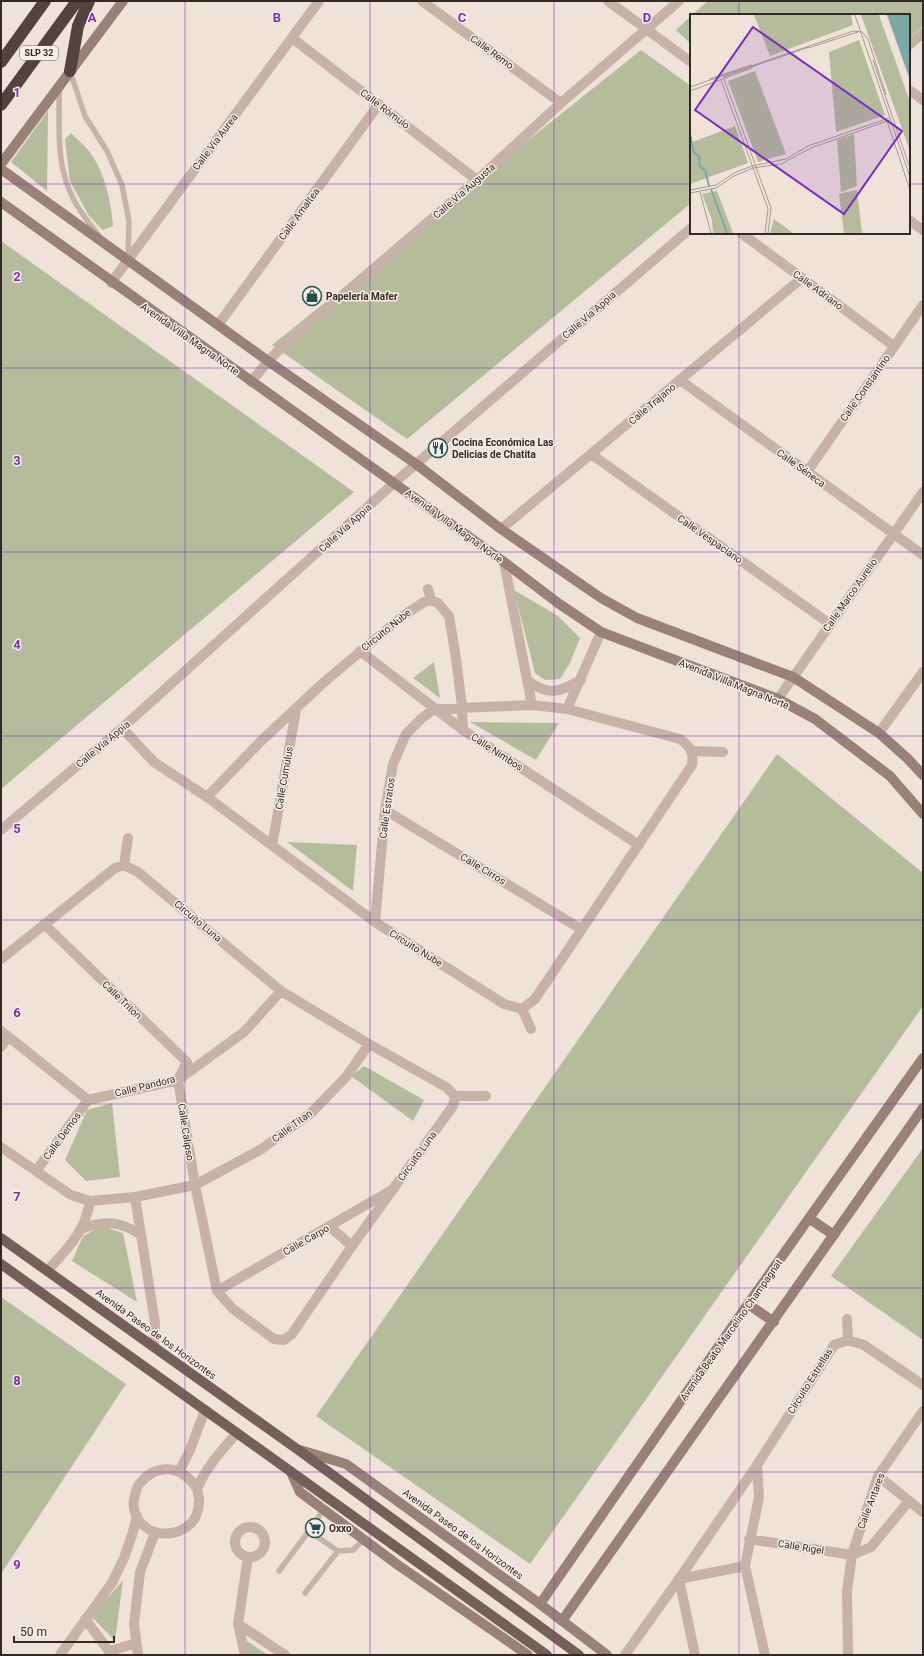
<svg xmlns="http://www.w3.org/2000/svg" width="924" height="1656" font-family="Roboto,sans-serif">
<rect width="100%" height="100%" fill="#efe3d9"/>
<path fill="#b4bc9b" d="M708,1h215v25l-14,12v-23h-217z
M691,16v28l-15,-14z
M641,50l50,36v117l-284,236 -135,-94z
M48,111l-1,80 -36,-29z
M71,133c6,6 13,12 18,18 16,21 22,50 24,75l-10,4 -14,-14 -19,-35 -5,-42z
M1,241l353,251 -353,297z
M514,590l44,26 22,22 -10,25 -10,16 -15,1 -10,-7z
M434,662l6,36 -27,-20z
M470,722l88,1h1l-23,37z
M777,754l146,119v133l-393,558 -214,-148z
M287,842l70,3 -4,46z
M364,1066l60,34 -11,21 -62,-45z
M112,1103l8,74 -34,4 -21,-21 22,-50z
M923,1148v192l-92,-64z
M102,1226l21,7 14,69 -65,-41 11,-25z
M1,1297l125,87 -125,190z
M123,1580l-8,61 -23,-24z
M244,1639l24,16h-19z"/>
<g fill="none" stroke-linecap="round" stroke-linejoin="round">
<path stroke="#c6b2a7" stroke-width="5.5" d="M70,71l15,45 22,35 15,34 7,36 -1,38
M59,88c1,36 -4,74 13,108 6,14 18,28 27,40
M309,1531l14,-21
M279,1571l30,-40 29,20 15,-1 10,-10
M305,1593l33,-42"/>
<path stroke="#c6b2a7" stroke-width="10" d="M422,1l139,102
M608,1l83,61
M292,38l185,142
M909,45l14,-12
M909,90l14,10
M909,220l14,10
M741,233l153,113
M111,283l208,-282
M218,325l161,-221
M680,380l243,175
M251,382l17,-21 13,-13 196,-168 84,-77 118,-102
M591,454l239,170
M807,472l116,-167
M501,529l301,-251
M504,562l28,143
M428,589l3,11
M360,651l103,79 176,115
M527,680c22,17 32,12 54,0
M778,699l145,-207
M567,709l34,-77
M122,728l32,34 53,35 168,125 129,82 18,5
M879,733l44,-61
M692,751l31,1
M207,797l53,-55 63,-59 80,-67 21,-14 7,-2 7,3 11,13 7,42 6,49 1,23
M385,810l196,119
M1,830l121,-102 272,-245 297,-255
M272,846l24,-136
M124,865l4,-27
M375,922l10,-112 8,-46 13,-30 16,-16 12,-9 98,-4 35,4 113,30c10,7 14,14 12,26l-157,234 -13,10
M44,924l143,138 -9,18 17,105 22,106 16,18 41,30 10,1 8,-6 60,-88 101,-140 2,-10
M1,959l114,-91 9,-3 14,7 143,119 88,53 77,43 9,9
M522,1009l9,20
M1,1031l87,69
M1,1047l7,-10
M455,1096h31
M88,1100l90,-20 66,-48 37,-41
M1,1147l70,48 19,6 45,-4 60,-12 65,-35 51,-37 35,-36 23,-33
M36,1171l52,-71
M135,1197l20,126 -1,24
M329,1226l23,20
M81,1229c22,-9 40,-8 60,6
M47,1271c21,-23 38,-39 43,-70
M217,1291l173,-100
M847,1319l1,21
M757,1465l2,32 -14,69 20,89
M179,1472l11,-22 15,-40
M878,1476l45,36
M197,1489c-14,-23 -39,-27 -57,-6 -3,3 -4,8 -5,12 -9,31 28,50 53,31 7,-5 11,-15 11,-24 1,-5 -3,-10 -1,-15 9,-21 24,-37 39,-54
M235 1542a15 15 0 1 1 30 0a15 15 0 1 1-30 0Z
M749,1539l103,16 19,-8 38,-46
M679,1579l78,-114 77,-120 14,-5 16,5 59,40
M679,1579l66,-13
M85,1619l27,36
M238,1624l47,31
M110,1651l26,-8
M60,1655l52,-72 12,-25 8,-23 5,-19
M138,1655l-4,-31 6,-52 15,-39
M245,1655l-7,-31 10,-67
M625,1655l54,-76 16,76
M848,1655l-1,-64 5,-36 5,-16 21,-63 45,-65"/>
<path stroke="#998178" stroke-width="10" d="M1,164l122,-163
M1,169l267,192 148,103 85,65 100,69 36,20 156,59 86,56 28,25 16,17
M1,202l393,281 110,79 54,41 43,29 177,67 37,20 75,57 33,38
M810,1219l24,16
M748,1304l26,18
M300,1450l46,14 194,140 67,51
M291,1472l9,20 98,73 130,90
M540,1604l208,-300 175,-246
M562,1621l361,-513"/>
<path stroke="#745f59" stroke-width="10" d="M1,1238l296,211 282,206
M1,1264l546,391"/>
<path stroke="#53433e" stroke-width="12" d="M1,62l44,-61
M70,71l8,-45 11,-25
M1,105l76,-104"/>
</g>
<path fill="none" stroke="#7b2cbf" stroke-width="1" stroke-opacity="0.55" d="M185,1v1654M370,1v1654M554,1v1654M739,1v14M1,184h690M909,184h14M739,233v1422M1,368h922M1,552h922M1,736h922M1,920h922M1,1104h922M1,1288h922M1,1472h922"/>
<defs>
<symbol id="shop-ring" viewBox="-11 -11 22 22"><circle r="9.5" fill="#f7ede5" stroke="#20504f" stroke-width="1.5"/><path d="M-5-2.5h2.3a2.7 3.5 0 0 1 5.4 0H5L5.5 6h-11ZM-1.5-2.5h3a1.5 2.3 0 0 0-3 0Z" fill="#20504f"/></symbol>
<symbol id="restaurant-ring" viewBox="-11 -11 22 22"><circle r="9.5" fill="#f7ede5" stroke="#20504f" stroke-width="1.5"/><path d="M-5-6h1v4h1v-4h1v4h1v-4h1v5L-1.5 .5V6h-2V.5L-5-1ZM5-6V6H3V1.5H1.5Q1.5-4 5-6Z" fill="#20504f"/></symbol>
<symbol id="supermarket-ring" viewBox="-11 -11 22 22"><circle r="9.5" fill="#f7ede5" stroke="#20504f" stroke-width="1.5"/><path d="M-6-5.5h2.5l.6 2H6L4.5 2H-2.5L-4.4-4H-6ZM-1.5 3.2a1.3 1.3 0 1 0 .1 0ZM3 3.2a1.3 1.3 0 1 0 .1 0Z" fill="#20504f"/></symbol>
</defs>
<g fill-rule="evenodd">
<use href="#shop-ring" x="301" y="285" width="22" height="22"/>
<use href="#restaurant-ring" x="427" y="437" width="22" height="22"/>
<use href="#supermarket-ring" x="304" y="1517" width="22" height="22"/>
</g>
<g text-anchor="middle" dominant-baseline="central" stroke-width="3" stroke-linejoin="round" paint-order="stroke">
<rect fill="#f7ede5" stroke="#6e6460" stroke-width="1" x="20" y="46" width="38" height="14" rx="3"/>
<g font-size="9" font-weight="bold" fill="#332927">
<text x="39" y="53">SLP 32</text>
</g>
<g font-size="10" fill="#332927" stroke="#f7ede5">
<text transform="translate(492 52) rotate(36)">Calle Remo</text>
<text transform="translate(385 109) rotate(37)">Calle Rómulo</text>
<text transform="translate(215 142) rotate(-53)">Calle Vía Áurea</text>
<text transform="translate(464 191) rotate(-41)">Calle Vía Augusta</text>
<text transform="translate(299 214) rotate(-54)">Calle Amaltea</text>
<text transform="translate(818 290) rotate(36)">Calle Adriano</text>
<text transform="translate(589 315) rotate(-41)">Calle Vía Appia</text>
<text transform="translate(190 339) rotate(35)">Avenida Villa Magna Norte</text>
<text transform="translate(865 388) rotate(-55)">Calle Constantino</text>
<text transform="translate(652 404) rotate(-40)">Calle Trajano</text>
<text transform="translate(801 468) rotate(36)">Calle Séneca</text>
<text transform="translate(454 526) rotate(36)">Avenida Villa Magna Norte</text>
<text transform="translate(345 528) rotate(-42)">Calle Vía Appia</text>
<text transform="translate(710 539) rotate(35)">Calle Vespaciano</text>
<text transform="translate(850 595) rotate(-55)">Calle Marco Aurelio</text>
<text transform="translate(386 630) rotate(-39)">Circuito Nube</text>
<text transform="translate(734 684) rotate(22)">Avenida Villa Magna Norte</text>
<text transform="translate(103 744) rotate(-40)">Calle Vía Appia</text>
<text transform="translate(497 752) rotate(33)">Calle Nimbos</text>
<text transform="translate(284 778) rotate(-80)">Calle Cumulus</text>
<text transform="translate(387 808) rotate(-82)">Calle Estratos</text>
<text transform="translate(483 869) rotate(31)">Calle Cirros</text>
<text transform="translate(198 921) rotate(40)">Circuito Luna</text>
<text transform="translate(416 948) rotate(32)">Circuito Nube</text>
<text transform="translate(122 1000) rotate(44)">Calle Triton</text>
<text transform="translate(145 1086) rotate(-14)">Calle Pandora</text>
<text transform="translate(292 1126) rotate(-37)">Calle Titan</text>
<text transform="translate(186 1132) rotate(81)">Calle Calipso</text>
<text transform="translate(62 1136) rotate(-54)">Calle Demos</text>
<text transform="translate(417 1156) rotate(-54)">Circuito Luna</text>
<text transform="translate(306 1240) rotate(-30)">Calle Carpo</text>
<text transform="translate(731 1330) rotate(-55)">Avenida Beato Marcelino Champagnat</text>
<text transform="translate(156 1334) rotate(36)">Avenida Paseo de los Horizontes</text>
<text transform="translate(810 1381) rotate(-58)">Circuito Estrellas</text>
<text transform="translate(871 1501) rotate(-69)">Calle Antares</text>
<text transform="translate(463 1534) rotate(36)">Avenida Paseo de los Horizontes</text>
<text transform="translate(801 1547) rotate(9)">Calle Rigel</text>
</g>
<g font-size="10" font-weight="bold" fill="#332927" stroke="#f7ede5" text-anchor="start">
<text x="326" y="296">Papelería Mafer</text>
<text x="452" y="442">Cocina Económica Las<tspan x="452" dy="12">Delicias de Chatita</tspan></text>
<text x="329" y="1528">Oxxo</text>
</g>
</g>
<g transform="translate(690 14)">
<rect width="220" height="220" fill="#efe3d9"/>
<path d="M64,1h97l2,10 -83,31zM171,1h18l31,87v49zM169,26l26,75 -49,17 -7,-80zM65,57l31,83 -28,8 -30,-81zM45,112l13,37 -58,21v-41zM164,120l3,52 -16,6 -4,-52zM167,176l5,43h-18l-5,-39zM27,177l16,42h-20l-1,-13 -10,-26zM84,205l19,14h-23z" fill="#b4bc9b"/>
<path d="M197,1h23v65z" fill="#7ba9a7"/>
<path fill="none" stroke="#7ba9a7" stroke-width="2" d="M0,120l4,19 5,3 1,11 5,3 4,16M21,175l16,44"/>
<path fill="none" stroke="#a49992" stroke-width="1" d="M165,1l55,162M118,34l50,-16M183,46l37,108M33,63l86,-30M19,65l43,-14M34,65l47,129 -3,25M31,66l47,129 -3,24M0,73l163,-56 9,1 6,7 18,56M0,77l62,-23M197,107l23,69M0,176l26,-5 18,-12 18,-7 34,-7 22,-13 81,-28M10,178l11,41M0,179l26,-5 18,-12 19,-8 28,-4 30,-16 79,-28"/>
<path fill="#7b2cbf" fill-opacity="0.15" stroke="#7b2cbf" stroke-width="2" d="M63,13l149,104 -58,83 -149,-104z"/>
<rect width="220" height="220" fill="none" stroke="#332927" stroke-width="2"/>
</g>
<g font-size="13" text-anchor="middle" font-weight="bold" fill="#7b2cbf" stroke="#f7ede5" stroke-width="3" stroke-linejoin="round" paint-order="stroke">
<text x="92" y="22">A</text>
<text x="277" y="22">B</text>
<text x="462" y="22">C</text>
<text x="647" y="22">D</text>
<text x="17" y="97">1</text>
<text x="17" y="281">2</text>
<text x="17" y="465">3</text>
<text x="17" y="649">4</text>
<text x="17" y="833">5</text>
<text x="17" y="1017">6</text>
<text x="17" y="1201">7</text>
<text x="17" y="1385">8</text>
<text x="17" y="1569">9</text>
</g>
<rect width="924" height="1656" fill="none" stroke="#332927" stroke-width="4"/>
<path d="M14 1636v6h100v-6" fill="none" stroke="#332927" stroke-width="2"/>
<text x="20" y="1636" font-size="12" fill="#332927" stroke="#f7ede5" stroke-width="3" paint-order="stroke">50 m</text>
</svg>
